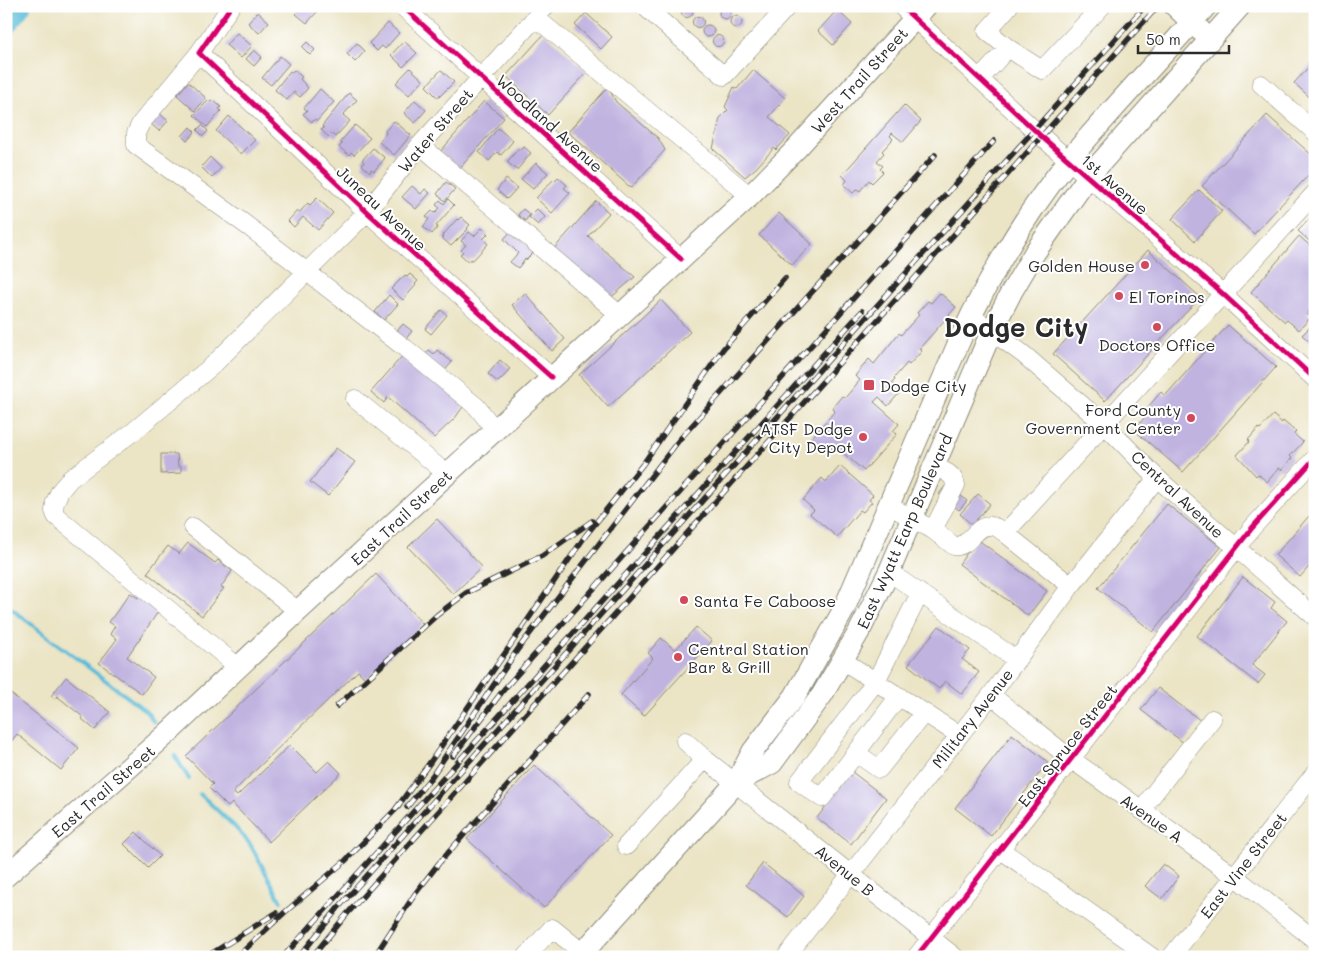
<svg xmlns="http://www.w3.org/2000/svg" width="1321" height="963" font-family="Mali,sans-serif">
<rect width="100%" height="100%" fill="#fff"/>
<filter id="ink" filterUnits="userSpaceOnUse"><feTurbulence type="fractalNoise" baseFrequency=".02" numOctaves="2"/><feDisplacementMap in="SourceGraphic" scale="10" xChannelSelector="R" yChannelSelector="G"/><feConvolveMatrix kernelMatrix="1 2 1 2 8 2 1 2 1" color-interpolation-filters="sRGB"/></filter>
<filter id="wash" filterUnits="userSpaceOnUse"><feTurbulence type="fractalNoise" baseFrequency=".0096" numOctaves="4" result="noise"/><feDisplacementMap in="SourceGraphic" scale="20" xChannelSelector="R" yChannelSelector="G"/><feGaussianBlur stdDeviation="1.12" result="paint"/><feColorMatrix in="noise" values="0 0 0 0 0 0 0 0 0 0 0 0 0 0 0 0 0 1.4 0 .05"/><feComposite in="paint" operator="in"/></filter>
<g filter="url(#wash)">
<rect width="100%" height="100%" fill="#ebe4c5"/>
<g fill="none" stroke-linecap="round" stroke-linejoin="round">
<path stroke="#5abcd8" stroke-width="4" d="M6,605l140,106 8,11
M175,756l14,23
M200,794l34,32 16,18 31,57
M335,955l3,2"/>
<path stroke="#5abcd8" stroke-width="22" d="M6,24l14,-18"/>
</g>
<g id="blocks">
<path fill="#c0b3e0" d="M303,6h8l6,6 -10,11 -11,-9z
M681.5 12a5.5 5.5 0 1 1 11 0a5.5 5.5 0 1 1-11 0Z
M719 13a6 6 0 1 1 12 0a6 6 0 1 1-12 0Z
M837,10l15,14 -19,21 -15,-14z
M258,12l11,10 -10,11 -11,-10z
M586,13l26,24 -11,12 -26,-24z
M730 22a6 6 0 1 1 12 0a6 6 0 1 1-12 0Z
M692.5 22a5.5 5.5 0 1 1 11 0a5.5 5.5 0 1 1-11 0Z
M388,23l11,10 -14,16 -3,-3 -5,5 -8,-8z
M702 31a6 6 0 1 1 12 0a6 6 0 1 1-12 0Z
M237,33l15,13 -11,12 -15,-13z
M545,33l42,39 -39,43 -42,-39z
M712.5 41a5.5 5.5 0 1 1 11 0a5.5 5.5 0 1 1-11 0Z
M404,41l13,12 -14,14 -12,-12z
M307,42l8,8 -5,5 -8,-8z
M357,43l8,8 -10,11 -8,-8z
M254,50l8,7 -8,9 -8,-7z
M280,56l9,8 -18,21 -9,-7z
M1315,60v42l-21,-19z
M410,68l13,12 -14,15 -13,-12z
M294,70l8,7 -2,2 8,9 -8,9 -6,-5 -7,8 -12,-10 15,-19 2,1z
M441,70l13,12 -16,16 -12,-12z
M753,70l32,28 -16,19 21,18 -14,15 -2,-2 -18,20 -11,9 -32,-28 7,-31 8,-8 -3,-3 9,-20 3,2z
M188,82l18,16 -11,13 -18,-16z
M608,87l8,15 42,36 7,12 -34,38 -63,-56z
M320,89l14,13 -17,19 -2,-2 -3,3 -9,-8 4,-3 -3,-3z
M349,93l8,7 -14,15 7,6 -15,16 -3,-3 -3,3 -8,-7 3,-2 -2,-2z
M209,100l2,2 2,-2 8,7 -2,2 2,2 -14,16 -13,-12z
M415,100l11,10 -11,13 -11,-10z
M484,101l20,17 -45,51 -19,-17z
M904,105l17,16 -18,21 -11,-9 -2,3 3,3 -11,12 2,2 -7,8 6,5 -3,3 3,3 -11,11 -3,-3 -9,11 -3,-2 -4,4 -9,-8 3,-5 -5,-5z
M159,113l9,8 -9,10 -9,-8z
M1267,115l48,43v10l-61,66 -52,-48z
M229,116l26,24 -14,14 -25,-23z
M394,121l17,14 -17,20 -15,-13 7,-9 -1,-2z
M202,125l6,6 -5,5 -6,-6z
M355,125l15,13 -16,17 -3,-3 -2,3 -10,-8 3,-3 -2,-2z
M190,127l5,5 -8,9 -5,-5z
M498,128l15,13 -12,14 -4,-3 -8,9 -10,-9z
M524,147l7,6 -14,17 -10,-8 12,-14 2,2z
M373,148l12,10 -11,13 -3,-2 -1,3 -8,-7 2,-3 -2,-2z
M210,157l11,11 -9,10 -11,-11z
M536,163l12,10 -15,16 -12,-10z
M558,177l9,8 -3,3 6,5 -18,20 -16,-15 18,-19 1,1z
M506,179l11,9 -10,11 -10,-9z
M446,182l9,7 -10,12 -8,-7z
M412,186l9,8 4,-5 5,4 -14,16 -14,-12z
M1199,190l23,21 -27,30 -23,-22z
M317,198l16,15 -15,17 -15,-13 -9,10 -6,-6 9,-10 2,2 9,-10 2,2z
M448,199l6,6 -18,21 2,1 -6,7 -9,-7 6,-8 -3,-2 6,-6 3,2 5,-5 -4,-3 4,-5 4,4z
M596,201l13,12 -21,23 47,41 -27,23 -56,-49z
M523,209l7,6 -5,6 -7,-6z
M537,209l8,8 -7,8 -9,-8z
M779,213l33,31 -20,21 -33,-30z
M1315,213v33l-17,-15z
M461,217l9,8 -3,3 1,1 -17,17 -9,-8 2,-2 -1,-1 14,-16 1,1z
M482,228l6,6 -5,5 5,5 -15,16 -2,-1 -2,3 -9,-8 3,-2 -2,-2 5,-5 -5,-4 8,-9 5,4z
M512,230l23,21 -9,9 -1,-1 -7,9 -8,-6 8,-9 -14,-14z
M1299,236l16,14v34l-4,4 4,4v13l-8,9 4,3 -12,13 -12,-10 -2,2 -34,-30z
M1148,250l52,47 -95,104 -52,-47z
M410,274l8,7 -3,3 1,1 -13,15 -12,-11 14,-14 2,2z
M525,293l40,46 -13,12 -40,-46z
M940,293l16,14 -37,42 3,2 -13,14 -2,-2 -13,15 1,2 -3,3 9,8 -13,15 -9,-9 -5,5 25,22 -6,7 4,3 -33,37 -29,-25 -6,7 -18,-15 24,-27 -3,-3 10,-12 3,2 15,-18 -5,-4 14,-17 5,5 25,-31 2,2 18,-20 -2,-2 11,-12 3,2z
M389,295l9,9 -14,16 -9,-8z
M661,300l29,32 -82,75 -29,-32z
M441,310l6,5 -16,19 -6,-5z
M1315,322v24l-13,-11z
M403,324l9,7 -7,9 -9,-8z
M1228,325l48,42 -93,105 -49,-42 17,-20 -3,-3 13,-15 4,4z
M429,350l5,4 3,-4 15,12 -10,12 -20,-16z
M404,354l61,50 -10,14 -21,20 -46,-41 -4,6 -13,-11z
M500,360l10,9 -3,2 1,1 -10,10 -10,-8z
M1273,415l9,8 1,-2 13,11 -2,2 9,8 -13,14 2,2 -10,12 -3,-2 -12,14 -9,-8 -2,2 -19,-21 13,-14 -2,-1 7,-8 3,-4 2,1z
M336,448l19,14 -27,34 -18,-14z
M161,454h16l1,12h3v7l-20,1z
M840,466l33,29 -4,5 3,2 -9,10 -3,-2 -23,27 -27,-23 4,-4 -11,-10 19,-22 4,4z
M947,484l20,17 -8,9 -20,-16z
M978,494l12,10 -18,21 -12,-11z
M1167,504l54,43 -68,85 -55,-44z
M1309,516l6,4v40l-15,17 -25,-22z
M437,519l45,48 -29,27 -45,-47z
M977,539l70,52 -19,25 -69,-52z
M188,543l27,20 3,-3 14,11 -11,16 3,1 -22,28 -55,-43 21,-27 11,8z
M376,574l47,50 -57,55 -8,-8 -125,121 4,4 53,-51 27,27 12,-11 12,12 -72,69 -37,-39 -4,4 -19,-19 4,-4 -27,-28z
M1243,577l32,25 -4,6 16,13 -35,44 13,10 -7,9 -61,-48z
M130,593l8,5 2,-3 20,14 -33,48 27,20 -12,17 -43,-31 18,-24 -7,-5 5,-8 -6,-4z
M939,626l31,24 -8,9 17,13 -17,22 -17,-13 -6,8 -31,-24z
M696,627l16,14 -68,75 -23,-21 32,-37 -5,-5 13,-15 14,12z
M66,677l44,35 -15,18 -13,-11 1,-2 -26,-21 -2,3 -4,-3z
M1158,688l43,33 -17,22 -43,-33z
M6,690l73,58 -18,22 -44,-36 -8,10 -3,-2z
M1012,734l36,28 -57,74 -36,-28z
M534,765l77,70 -67,73 -77,-69z
M852,772l34,26 -35,46 -34,-26z
M136,832l24,24 -12,12 -24,-24z
M763,863l41,33 -16,21 -42,-32z
M1163,864l16,12 -17,23 -17,-13z"/>
</g>
</g>
<g filter="url(#ink)">
<use href="#blocks" fill-opacity="0" stroke="#8b8878" stroke-width="1"/>
<g fill="none" stroke-linecap="round" stroke-linejoin="round">
<defs>
<path id="minor" d="M231,6l-32,47 -58,70 -5,10v12l113,82 156,121 72,59 18,23
M402,6l279,253
M644,6l80,70 64,-70
M901,6l141,131 181,157 92,85
M536,18l214,178
M1008,48l-21,-17 22,-25
M199,53l168,159 184,165
M980,79l28,-31 34,22 60,-64
M1261,84l54,48
M420,145l200,170
M971,316l52,38 82,71 52,53 158,139
M355,399l92,75
M932,466c11,4 21,7 24,19l-23,45
M888,505l45,25 21,16c16,2 21,-22 37,-20 4,0 10,4 14,7l310,-340
M193,527l105,84
M1005,533l66,53
M889,572l128,88
M842,660l117,75
M238,667l-182,-151 -2,-5 1,-9 5,-11 10,-12 64,-48 79,-66 154,-153 53,-67 126,-139
M991,695l80,64 163,117 81,64
M899,696l-77,102 -23,-16 77,-101 44,-88
M685,741l20,18 250,198
M856,753l23,16 45,-56
M1141,810l71,-91
M626,846l79,-87
M1001,850l151,107
M526,957l26,-29 36,29
M786,957l205,-262 80,-109 86,-108
M916,957l336,-429 63,-70
M1171,957l144,-184"/>
<path id="major" d="M1175,6l26,25
M737,782l35,-19 50,-68 38,-65 29,-58 103,-242 20,-39 23,-39 53,-75 152,-171
M6,876l162,-143 130,-122 452,-415 47,-48 129,-142
M579,957l157,-174 17,-32 42,-55 48,-85 119,-276c29,-62 64,-122 107,-175 44,-53 92,-102 137,-154"/>
</defs>
<use href="#minor" stroke="#8b8878" stroke-width="19"/>
<use href="#major" stroke="#8b8878" stroke-width="23"/>
<use href="#minor" stroke="#fff" stroke-width="18"/>
<use href="#major" stroke="#fff" stroke-width="21"/>
<defs>
<path id="rail" d="M337,706l100,-91 29,-22 76,-37 50,-35
M453,756l52,-68 489,-547
M407,807l25,-31 86,-127 161,-209 256,-285
M395,810l36,-49 155,-226 57,-71 80,-115 62,-71
M206,957l70,-44
M237,957l47,-44 61,-52 54,-55
M283,957l579,-646
M299,957l39,-49 807,-902
M312,957l35,-43 811,-908
M374,957l41,-63 24,-31 150,-169"/>
</defs>
<use href="#rail" stroke="#2b2b2b" stroke-width="5.5"/>
<use href="#rail" stroke="#fff" stroke-width="4" stroke-dasharray="11" stroke-linecap="butt"/>
<defs>
<path id="cycleway" d="M231,6l-32,47 168,159 184,165
M402,6l279,253
M901,6l141,131 181,157 92,85
M916,957l336,-429 63,-70"/>
</defs>
<use href="#cycleway" stroke="#fff" stroke-width="8"/>
<use href="#cycleway" stroke="#d6006c" stroke-width="5"/>
</g>
</g>
<g fill="#d1495b" stroke="#fff" stroke-width="2">
<circle cx="1145" cy="265" r="5"/>
<circle cx="1119" cy="296" r="5"/>
<circle cx="1157" cy="327" r="5"/>
<rect x="863" y="379" width="12" height="12" rx="2.5"/>
<circle cx="1191" cy="418" r="5"/>
<circle cx="863" cy="437" r="5"/>
<circle cx="684" cy="600" r="5"/>
<circle cx="678" cy="657" r="5"/>
</g>
<g text-anchor="middle" dominant-baseline="central" stroke-width="4" stroke-linejoin="round" paint-order="stroke">
<g font-size="16" fill="#2b2b2b" stroke="#fff">
<text transform="translate(859 80) rotate(-48)">West Trail Street</text>
<text transform="translate(550 123) rotate(42)">Woodland Avenue</text>
<text transform="translate(435 130) rotate(-49)">Water Street</text>
<text transform="translate(1115 184) rotate(41)">1st Avenue</text>
<text transform="translate(382 208) rotate(43)">Juneau Avenue</text>
<text transform="translate(1178 494) rotate(43)">Central Avenue</text>
<text transform="translate(401 517) rotate(-43)">East Trail Street</text>
<text transform="translate(904 531) rotate(-66)">East Wyatt Earp Boulevard</text>
<text transform="translate(972 718) rotate(-52)">Military Avenue</text>
<text transform="translate(1067 745) rotate(-52)">East Spruce Street</text>
<text transform="translate(103 791) rotate(-41)">East Trail Street</text>
<text transform="translate(1152 818) rotate(35)">Avenue A</text>
<text transform="translate(1243 865) rotate(-52)">East Vine Street</text>
<text transform="translate(845 870) rotate(39)">Avenue B</text>
</g>
<g font-size="16" fill="#2b2b2b" stroke="#fff" text-anchor="start">
<text x="1135" y="265" text-anchor="end">Golden House</text>
<text x="1129" y="296">El Torinos</text>
<text x="1157" y="344" text-anchor="middle">Doctors Office</text>
<text x="880" y="385">Dodge City</text>
<text x="1181" y="409" text-anchor="end">Ford County<tspan x="1181" dy="18">Government Center</tspan></text>
<text x="853" y="428" text-anchor="end">ATSF Dodge<tspan x="853" dy="18">City Depot</tspan></text>
<text x="694" y="600">Santa Fe Caboose</text>
<text x="688" y="648">Central Station<tspan x="688" dy="18">Bar &amp; Grill</tspan></text>
</g>
<g font-size="26" font-weight="bold" fill="#2b2b2b" stroke="#fff">
<text x="1016" y="327">Dodge City</text>
</g>
</g>
<rect width="1321" height="963" fill="none" stroke="#fff" stroke-width="25"/>
<path d="M1138 45v8h91v-8" fill="none" stroke="#2b2b2b" stroke-width="2.5"/>
<text x="1146" y="45" font-size="15" fill="#2b2b2b" stroke="#ffffff" stroke-width="4" paint-order="stroke">50 m</text>
</svg>
